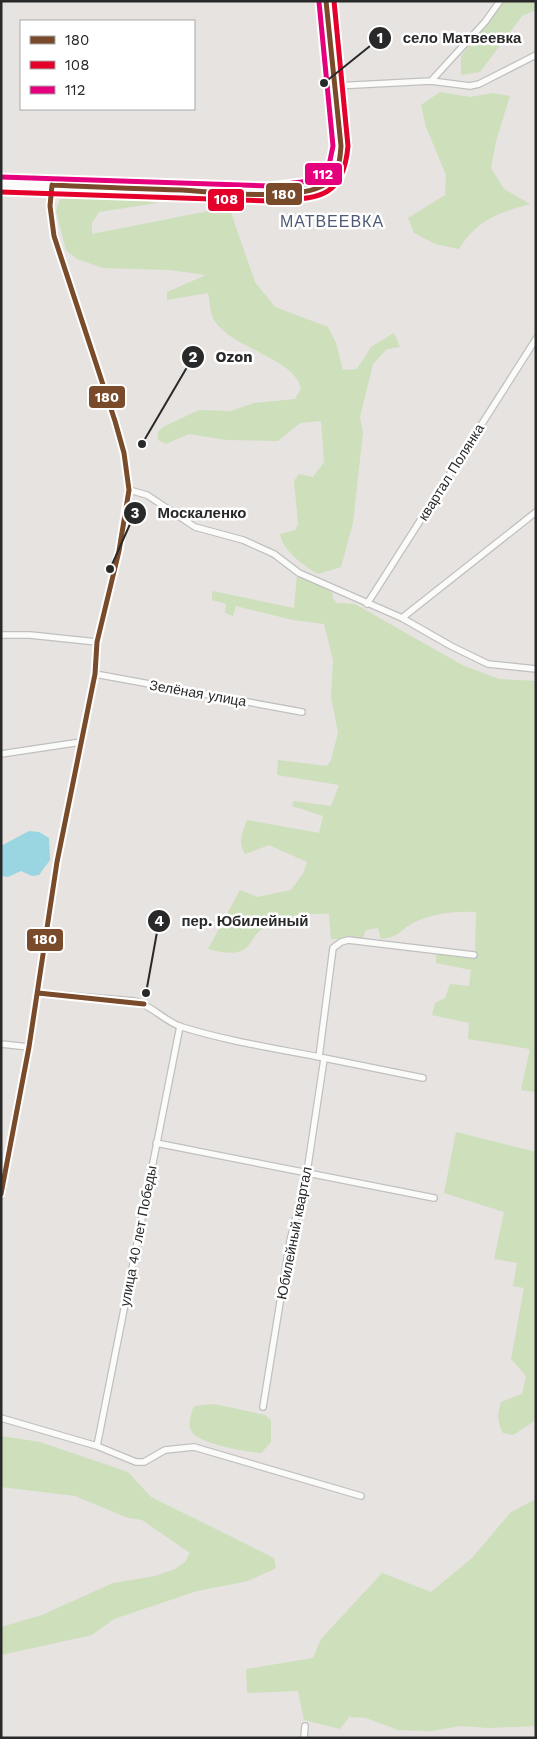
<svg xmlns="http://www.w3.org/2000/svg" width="537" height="1739" font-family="'Work Sans',sans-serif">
<rect width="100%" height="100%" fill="#e6e3e0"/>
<path fill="#cddfbb" d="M505,1h31v9l-14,6 -42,56 -19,3v-19z
M440,92l30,5 23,-4 17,3 -14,45 -5,27 13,21 26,15c-32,9 -53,16 -71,45l-24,-5 -21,-11 -6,-15 37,-23 1,-20 -20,-48 -5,-22z
M62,193l65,4 31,6 -59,9 -7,11v11l137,-27 26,75 20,25 53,20 8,16 7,27 14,-1 14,-22 23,-14 6,14 -13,2 -14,15 -13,53 3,15 -10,91 -12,44 -23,7c-14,-8 -35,-23 -38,-40l15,-4 3,-6 -4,-43 5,-7 14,3 11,-15 -3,-41 -21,2 -22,18 -51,-1 -38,-6 -23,10 -8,-4v-8l5,-5 36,-17 32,1 23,-8 41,-4 6,-10c-6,-31 -69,-40 -87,-69 -4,-7 -4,-19 -6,-27l-41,7v-8l39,-17 -37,-5 -66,-2 -26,-9 -11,-9 -10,-39z
M297,575l35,17 1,7 4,4 18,1 107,61 37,14 37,2v411l-15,-2 9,-41 -62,-10 1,-16 -37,-8 3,-12 10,-5 5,-14 19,2 2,-16 -35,-7v-11l39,4 1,-44c-21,-1 -41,1 -61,10 -17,8 -12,14 -34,17l-3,-11 -12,2 -4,9h-31l-2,-25c-23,-1 -48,2 -68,16 -7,4 -9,13 -15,18 -10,8 -27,4 -38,1l32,-59 17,7 34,-7 13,-18 3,-10 -38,-17 -24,9c-8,-11 -2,-23 2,-34l72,13 4,-17 -31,-10 2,-5 37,5 8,-21 -62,-10 1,-15 49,6 4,-6 7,-27 -7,-36 2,-37 -9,-36 -31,-4 -57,-14 -3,10 -8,-3 1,-9 -14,-4v-9l82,17z
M456,1132l80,20v268l-23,15 -10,-2c-6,-11 -6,-19 -2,-31l21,-8 4,-18 -15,-17 13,-71 -11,-2 4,-23 -23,-4 10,-47 -60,-19z
M214,1404l51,11 6,5v22l-10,11c-14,-1 -61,-9 -69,-21 -5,-8 -1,-18 2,-26z
M1,1436l39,6 88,30 23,25 123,61 2,10 -28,13 -51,10 -83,28 -22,16 -91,20v-28l41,-12 71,-32 42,-7 20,-7 10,-7 5,-9 -48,-33 -14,-2 -53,-22 -74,-9z
M536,1499v227l-48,2 -28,-2 -29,5 -33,-1 -32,-12 -17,-1 -9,12 -36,-9 -6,-29 -51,2 -1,-24 67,-11 8,-19 61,-66 49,19 41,-34 39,-46z"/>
<path fill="#99d6e2" d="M29,831l10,1 10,6 1,22 -11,15 -7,1 -11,-5 -13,6 -7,-1v-30z"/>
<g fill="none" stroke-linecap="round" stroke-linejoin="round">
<defs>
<path id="minor" d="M431,81l54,-59 15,-21
M335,86l96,-5 39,5 9,-2 57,-29
M129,490l18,5 48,32 48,13 31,14 25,19 103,45 49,28 37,18 48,5
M367,604l169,-265
M402,618l134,-106
M1,635h29l67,7
M95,674l207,38
M1,754l80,-12
M38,993l97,8c18,5 30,21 47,26 45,14 91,21 137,30
M1,1044l28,3
M423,1078l-104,-21 14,-109 8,-6 7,-2 126,15
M156,1143l278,55
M1,1195l28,-148 28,-185 38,-188 2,-32 22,-91 10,-61 -5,-37 -9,-32 -61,-185 -4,-30 2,-21
M263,1407l27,-166 17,-69 17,-113
M1,1418l96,28 39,16h8l21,-12 29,-3 167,49
M97,1446l83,-420
M304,1738l1,-12"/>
<path id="secondary" d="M1,184l269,10c40,-4 70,2 71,-48l-15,-145"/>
</defs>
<use href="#minor" stroke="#c1c0c1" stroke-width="8"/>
<use href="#secondary" stroke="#c1c0c1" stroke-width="10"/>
<use href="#minor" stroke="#fbfbfa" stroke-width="5.5"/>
<use href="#secondary" stroke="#fbfbfa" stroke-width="8"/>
<defs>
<path id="bus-1" d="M52,185c43,2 87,4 130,5 35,2 116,12 144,-6 13,-9 14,-24 15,-38l-15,-145
M38,993l106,11
M1,1194l28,-147 28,-185 38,-188 2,-32 22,-91 10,-61 -5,-37 -9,-32 -61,-185 -4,-30 2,-21"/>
<path id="bus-2" d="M1,192l269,9c46,-3 73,0 78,-55l-14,-145"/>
<path id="bus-3" d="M1,177l269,9 47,-6 11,-10 5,-24 -14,-144"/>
</defs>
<use href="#bus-1" stroke="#fff" stroke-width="9"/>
<use href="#bus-2" stroke="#fff" stroke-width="9"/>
<use href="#bus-3" stroke="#fff" stroke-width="9"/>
<use href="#bus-1" stroke="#7a4b2a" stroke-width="5"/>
<use href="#bus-2" stroke="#e4002b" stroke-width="5"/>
<use href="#bus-3" stroke="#e5007d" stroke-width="5"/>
</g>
<g text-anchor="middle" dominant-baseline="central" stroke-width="5" stroke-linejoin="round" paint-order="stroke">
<g font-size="14" fill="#292929" stroke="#fff">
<text transform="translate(451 472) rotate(-58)">квартал Полянка</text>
<text transform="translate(198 693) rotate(10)">Зелёная улица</text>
<text transform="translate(294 1233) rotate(-79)">Юбилейный квартал</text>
<text transform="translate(138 1236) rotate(-79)">улица 40 лет Победы</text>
</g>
<g font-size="16" letter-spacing="1" fill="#4e5976" stroke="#fff">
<text x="332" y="221">МАТВЕЕВКА</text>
</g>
</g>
<path fill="none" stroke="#292929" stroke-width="2" d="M324 83L380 38M142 444L193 357M110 569L135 513M146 993L159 921"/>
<g fill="#292929" stroke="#fff" stroke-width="2">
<circle cx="324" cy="83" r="5"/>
<circle cx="142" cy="444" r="5"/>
<circle cx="110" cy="569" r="5"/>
<circle cx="146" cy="993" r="5"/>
<circle cx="380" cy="38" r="12"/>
<circle cx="193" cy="357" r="12"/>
<circle cx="135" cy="513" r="12"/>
<circle cx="159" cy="921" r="12"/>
</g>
<g font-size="15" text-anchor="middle" font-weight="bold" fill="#fff">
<text x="380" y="43">1</text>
<text x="193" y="362">2</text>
<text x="135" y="518">3</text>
<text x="159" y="926">4</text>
</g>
<g font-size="15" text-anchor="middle" font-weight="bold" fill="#292929" stroke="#fff" stroke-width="5" stroke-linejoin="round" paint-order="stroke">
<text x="462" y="43">село Матвеевка</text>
<text x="234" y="362">Ozon</text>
<text x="202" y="518">Москаленко</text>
<text x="245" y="926">пер. Юбилейный</text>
</g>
<g stroke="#fff" stroke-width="2">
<rect x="304" y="162" width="39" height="24" rx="5" fill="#e5007d"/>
<rect x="265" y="182" width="38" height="24" rx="5" fill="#7a4b2a"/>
<rect x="207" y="188" width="38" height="24" rx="5" fill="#e4002b"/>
<rect x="88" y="385" width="38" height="24" rx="5" fill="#7a4b2a"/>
<rect x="26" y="928" width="38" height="24" rx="5" fill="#7a4b2a"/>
</g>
<g font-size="14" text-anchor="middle" font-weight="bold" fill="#fff">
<text x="323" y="179">112</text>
<text x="284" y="199">180</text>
<text x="226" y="204">108</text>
<text x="107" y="402">180</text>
<text x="45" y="944">180</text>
</g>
<rect width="537" height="1739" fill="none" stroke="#292929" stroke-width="5"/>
<rect x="20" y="20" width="175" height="90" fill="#ffffff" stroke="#a9a9a9"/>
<rect x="30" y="36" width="25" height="8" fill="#7a4b2a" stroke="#a9a9a9"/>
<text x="65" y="45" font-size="15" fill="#292929">180</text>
<rect x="30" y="61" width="25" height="8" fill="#e4002b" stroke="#a9a9a9"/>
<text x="65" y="70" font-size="15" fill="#292929">108</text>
<rect x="30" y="86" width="25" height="8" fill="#e5007d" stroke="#a9a9a9"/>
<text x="65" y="95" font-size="15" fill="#292929">112</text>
</svg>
